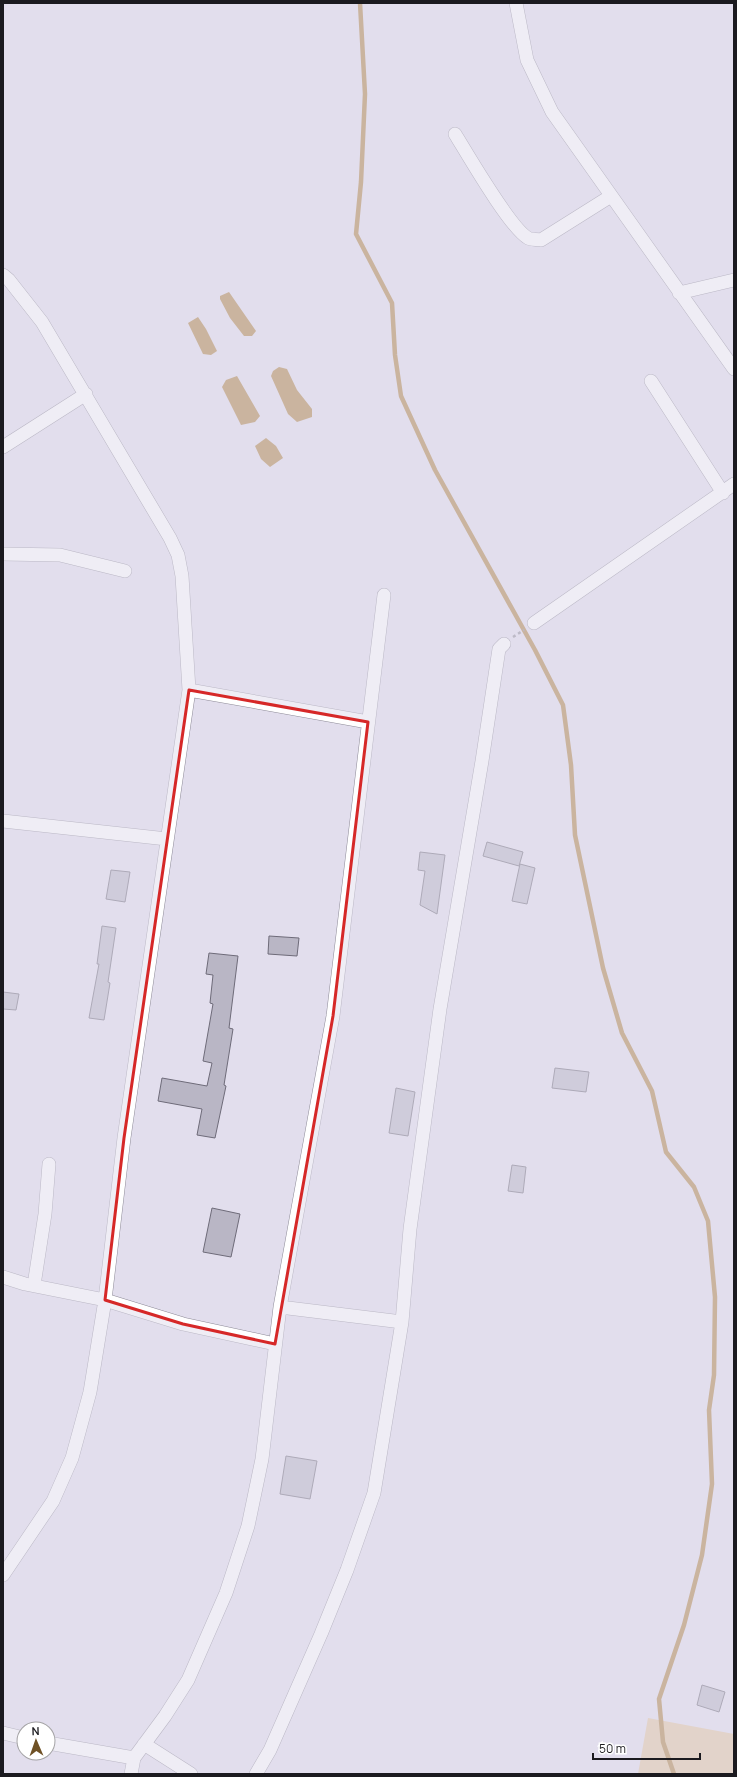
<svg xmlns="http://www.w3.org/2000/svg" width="737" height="1777" font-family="Manrope,sans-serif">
<rect width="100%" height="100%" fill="#e2deed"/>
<path fill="#e2c59f" d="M648,1718l86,16v34l-1,6h-95z"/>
<path fill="#ad8141" d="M229,292l27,39 -4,5h-8l-14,-18 -10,-19v-3z
M198,317l8,12 11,22 -6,4 -8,-1 -15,-31z
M279,367l8,2 10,21 15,19v8l-15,5 -9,-8 -17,-38 2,-5z
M237,376l23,40 -5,6 -14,3 -19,-38 4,-7z
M266,438l10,8 7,12 -13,9 -9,-8 -6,-13z"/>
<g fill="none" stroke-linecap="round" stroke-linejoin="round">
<path stroke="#ad8141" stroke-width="4.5" d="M360,3l5,91 -4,88 -5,52 36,69 3,52 6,41 34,74 100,180 28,55 8,60 4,70 28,133 19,65 30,58 14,61 28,35 14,34 7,76 -1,78 -5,35 3,74 -10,71 -18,70 -25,74 4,43 11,32"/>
</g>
<path fill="#b9b6c5" stroke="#6e6b79" d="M487,842l36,10 -4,14 -36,-10z
M420,852l25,3 -8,59 -17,-9 5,-34 -7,-1z
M520,864l15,4 -8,36 -15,-3z
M111,870l19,2 -5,30 -19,-3z
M102,926l14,2 -8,54 2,1 -6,37 -15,-2 10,-54h-2z
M269,936l30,2 -2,18 -29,-2z
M209,953l29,3 -9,72 4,1 -9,56 2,1 -11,52 -18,-3 5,-26 -44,-8 4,-23 45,8 5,-23 -9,-2 10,-57 -3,-1 3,-28 -7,-1z
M3,992l16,2 -3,16 -13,-1z
M555,1068l34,4 -3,20 -34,-4z
M396,1088l19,4 -7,44 -19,-3z
M512,1165l14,2 -3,26 -15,-2z
M212,1208l28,6 -9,43 -28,-5z
M286,1456l31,5 -7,38 -30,-5z
M702,1685l23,7 -6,20 -22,-7z"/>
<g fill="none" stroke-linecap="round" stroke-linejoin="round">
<defs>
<path id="street" d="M516,3l11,57 25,52 182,257
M455,134c13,21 55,94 73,104 3,2 9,1 13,2l70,-44
M3,275l6,5 33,42 128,216 8,17 4,21 7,114 -65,448 -19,162 -15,92 -18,66 -19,43 -50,74
M679,293l55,-13
M651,381l72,112
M3,447l83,-53
M3,554l57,1 65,16
M534,623l200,-139
M189,690l179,32
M3,821l164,18
M3,1277l22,7 80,16 78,24 92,20
M34,1285l11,-71 4,-50
M280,1307l122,15
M3,1733l21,5
M48,1743l86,15
M144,1744l47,30
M131,1774l3,-16 31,-42 23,-36 38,-87 22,-67 14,-67 18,-152 53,-291 51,-421
M256,1774l14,-24 51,-116 26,-64 27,-77 28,-171 8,-93 30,-220 42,-248 17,-112 5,-5"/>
</defs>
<use href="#street" stroke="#8d8a97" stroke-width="14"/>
<path stroke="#918e99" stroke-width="2.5" stroke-dasharray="3 3" stroke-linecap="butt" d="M513,637l11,-7"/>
<use href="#street" stroke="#fff" stroke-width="13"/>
</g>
<path d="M0 0H737V1777H0ZM189,690l179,32 -35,294 -58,328 -92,-20 -78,-24 19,-162z" fill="#e2deed" fill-opacity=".55" fill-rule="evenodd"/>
<path fill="none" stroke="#d62828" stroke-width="3" stroke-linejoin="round" d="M189,690l179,32 -35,294 -58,328 -92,-20 -78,-24 19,-162z"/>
<rect width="737" height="1777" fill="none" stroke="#1b1a1f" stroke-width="8"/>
<g transform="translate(36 1741) rotate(358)"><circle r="19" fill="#ffffff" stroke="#a4a3a5"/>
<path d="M0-3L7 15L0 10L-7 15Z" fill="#6f5125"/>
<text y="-6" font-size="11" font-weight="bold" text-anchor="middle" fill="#1b1a1f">N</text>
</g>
<path d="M593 1753v6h107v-6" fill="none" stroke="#1b1a1f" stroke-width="2"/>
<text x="599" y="1753" font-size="12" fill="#1b1a1f" stroke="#ffffff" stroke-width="3" paint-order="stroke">50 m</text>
</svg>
